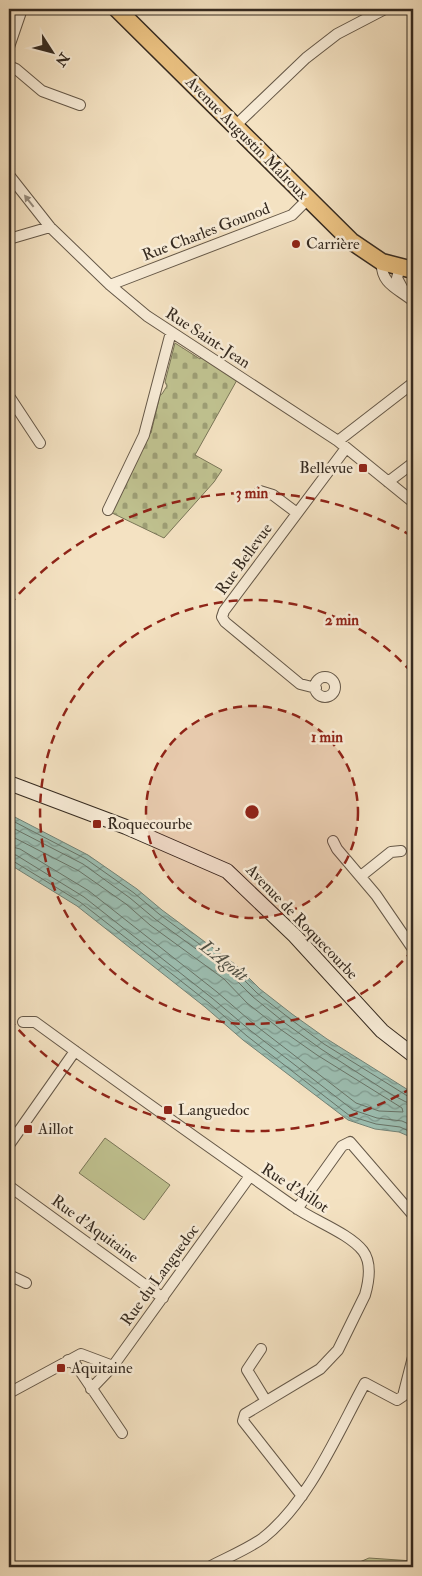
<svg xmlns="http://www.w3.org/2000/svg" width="422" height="1576" font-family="'IM FELL Double Pica',serif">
<defs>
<pattern id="grass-dots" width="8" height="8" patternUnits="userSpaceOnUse" patternTransform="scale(1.25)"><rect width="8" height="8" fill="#c0c290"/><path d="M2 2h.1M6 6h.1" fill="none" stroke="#9d9e75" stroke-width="1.8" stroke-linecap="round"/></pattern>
<pattern id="cemetery-stones" width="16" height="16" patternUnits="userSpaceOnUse" patternTransform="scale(1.25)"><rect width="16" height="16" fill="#c0c290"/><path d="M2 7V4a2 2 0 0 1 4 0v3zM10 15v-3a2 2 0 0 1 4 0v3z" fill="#9d9e75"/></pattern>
<pattern id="water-waves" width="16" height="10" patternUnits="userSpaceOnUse" patternTransform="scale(1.25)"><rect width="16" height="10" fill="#9cbeb1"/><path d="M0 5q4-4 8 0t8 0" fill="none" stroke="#809b90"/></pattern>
</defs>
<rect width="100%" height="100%" fill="#f4e2c2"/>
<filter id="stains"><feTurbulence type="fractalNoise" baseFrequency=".004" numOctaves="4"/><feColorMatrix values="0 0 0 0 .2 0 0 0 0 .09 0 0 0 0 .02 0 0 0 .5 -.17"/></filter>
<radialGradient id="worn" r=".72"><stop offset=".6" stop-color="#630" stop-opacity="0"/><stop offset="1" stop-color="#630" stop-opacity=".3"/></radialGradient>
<path fill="url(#grass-dots)" stroke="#7a7658" d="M369,1558l44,3v6h-65z"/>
<path fill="url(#cemetery-stones)" stroke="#7a7658" d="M175,343l25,16 1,-2 36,23 -42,75 27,15 -8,12 -50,56 -54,-26 36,-77 5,-2 9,-38 2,-1 5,-8 -2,-4z"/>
<path fill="#c0c290" stroke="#7a7658" d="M105,1138l65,47 -26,35 -65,-47z"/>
<path fill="url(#water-waves)" stroke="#738377" d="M9,814l79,41 49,34 25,21 74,55 24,24 32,25 35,25 86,54v45l-14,-6 -24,-3 -27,-9 -105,-80 -38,-33 -128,-101 -68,-42z"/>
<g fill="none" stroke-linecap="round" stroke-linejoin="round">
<path stroke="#687468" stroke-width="1" d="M9,819l77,40 48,34 25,21 74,55 24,24 32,25 35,26 69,43 16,10h4
M9,826l74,38 47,34 25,21 74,54 24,24 32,26 36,26 68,44 17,9 7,1
M9,835l70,36 47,33 24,21 74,54 23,24 33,26 37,26 85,53 1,4 -24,-1 -23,-8 -101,-78 -38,-33 -128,-101 -69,-42 -11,-3
M9,854l7,1 68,42 128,101 39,33 102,79 24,8 25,3 11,5
M9,860l4,1 67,41 129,101 38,33 103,80 26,8 24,3 13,6"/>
<defs>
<path id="street" d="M9,47l13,-38
M9,66l7,3 26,22 38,14
M235,126l71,-68 31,-24 48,-25
M9,175l41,52 60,58 37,31 191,125 75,61
M9,239l41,-12
M382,262c-2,22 17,27 31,39
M400,267l-3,11 8,15
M110,285l182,-70 16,-16
M9,396l31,47
M338,441l75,-58
M388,482l25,-19
M260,491l13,4 24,18
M108,510l36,-75 27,-103
M315 687a10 10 0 1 1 20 0a10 10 0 1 1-20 0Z
M316,688l-16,-4 -75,-62 -3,-5 2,-6 122,-163
M333,841l4,8 39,46 37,54
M361,876l30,-24 10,-1
M23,1022h12c85,62 171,123 258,184 19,14 56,27 70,45 9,12 6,30 2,44l-27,55 -18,19 -75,45 -2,7 59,75
M9,1145l66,-94
M9,1186l154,112
M297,1209l45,-63 8,-4 63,73
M9,1275l17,8
M261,1349l-14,21 19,31
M68,1360l8,5 46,68
M91,1389l22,-23 137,-190
M9,1393l72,-39 32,12
M209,1567c17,-9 39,-18 54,-29 46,-36 74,-104 102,-155l32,17 6,-4 10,-39"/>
<path id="secondary" d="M9,783l117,44 101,44 68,65 87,95 31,24"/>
<path id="primary" d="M117,9l234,232 31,21 31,8"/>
</defs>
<use href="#street" stroke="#655848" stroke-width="12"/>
<use href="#secondary" stroke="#352a20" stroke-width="16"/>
<use href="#primary" stroke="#352a20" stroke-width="19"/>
<use href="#street" stroke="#f8ecd7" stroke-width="10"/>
<use href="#secondary" stroke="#f8ecd7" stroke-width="14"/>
<use href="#primary" stroke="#eac181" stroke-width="16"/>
</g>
<defs><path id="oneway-solid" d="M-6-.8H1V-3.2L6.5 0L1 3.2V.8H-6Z" transform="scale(1.25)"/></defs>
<use fill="#968b7c" href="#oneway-solid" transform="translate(29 201) rotate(-128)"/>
<circle cx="252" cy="812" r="106" fill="#8f2418" fill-opacity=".12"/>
<g fill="none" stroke="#8f2418" stroke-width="2.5" stroke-dasharray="9 6">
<circle cx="252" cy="812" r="106"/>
<path d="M413 950A212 212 0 1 1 413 674"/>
<path d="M412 1088A319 319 0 0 1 9 1019M9 605A319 319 0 0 1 412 536"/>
</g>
<g fill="#8f2418" stroke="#f8ecd7" stroke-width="2">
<circle cx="296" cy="244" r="5"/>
<rect x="358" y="463" width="10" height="10" rx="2.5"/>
<rect x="92" y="819" width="10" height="10" rx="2.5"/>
<rect x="163" y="1105" width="10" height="10" rx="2.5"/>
<rect x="23" y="1124" width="10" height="10" rx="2.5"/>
<rect x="56" y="1363" width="10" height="10" rx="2.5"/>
</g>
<g text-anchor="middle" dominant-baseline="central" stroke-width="5" stroke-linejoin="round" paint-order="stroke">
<g font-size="16" fill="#352a20" stroke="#f8ecd7">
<text transform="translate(247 138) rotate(45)">Avenue Augustin Malroux</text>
<text transform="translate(206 232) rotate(-21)">Rue Charles Gounod</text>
<text transform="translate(208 338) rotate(33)">Rue Saint-Jean</text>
<text transform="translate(244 559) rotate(-54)">Rue Bellevue</text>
<text transform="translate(302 922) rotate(46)">Avenue de Roquecourbe</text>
<text transform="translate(295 1188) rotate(33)">Rue d'Aillot</text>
<text transform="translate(95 1229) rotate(36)">Rue d'Aquitaine</text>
<text transform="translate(160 1275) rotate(-54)">Rue du Languedoc</text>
</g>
<g font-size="16" fill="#352a20" stroke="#f8ecd7" text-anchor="start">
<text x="306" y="244">Carrière</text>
<text x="353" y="468" text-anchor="end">Bellevue</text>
<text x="107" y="824">Roquecourbe</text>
<text x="178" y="1110">Languedoc</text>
<text x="38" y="1129">Aillot</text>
<text x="71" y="1368">Aquitaine</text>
</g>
<g font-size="18" font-style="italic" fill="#4f4f44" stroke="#f8ecd7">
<text transform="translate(224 961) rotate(38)">L'Agoût</text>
</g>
</g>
<circle cx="252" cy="812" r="8" fill="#8f2418" stroke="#f8ecd7" stroke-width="2.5"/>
<g font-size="15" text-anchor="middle" font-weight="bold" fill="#8f2418" stroke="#f8ecd7" stroke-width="5" stroke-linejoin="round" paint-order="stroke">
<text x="252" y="498">3 min</text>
<text x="342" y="625">2 min</text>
<text x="327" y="742">1 min</text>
</g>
<rect width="422" height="1576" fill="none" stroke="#f4e2c2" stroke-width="30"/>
<rect x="10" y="10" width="402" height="1556" fill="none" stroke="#352a20" stroke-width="2.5"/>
<rect x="15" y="15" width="392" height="1546" fill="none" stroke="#352a20"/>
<g transform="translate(52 52) rotate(126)" stroke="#f8ecd7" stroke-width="4" paint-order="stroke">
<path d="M0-4L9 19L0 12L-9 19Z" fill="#352a20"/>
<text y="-8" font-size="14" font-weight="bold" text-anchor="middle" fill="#352a20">N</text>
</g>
<rect width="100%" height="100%" filter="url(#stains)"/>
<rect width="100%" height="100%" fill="url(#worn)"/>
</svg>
